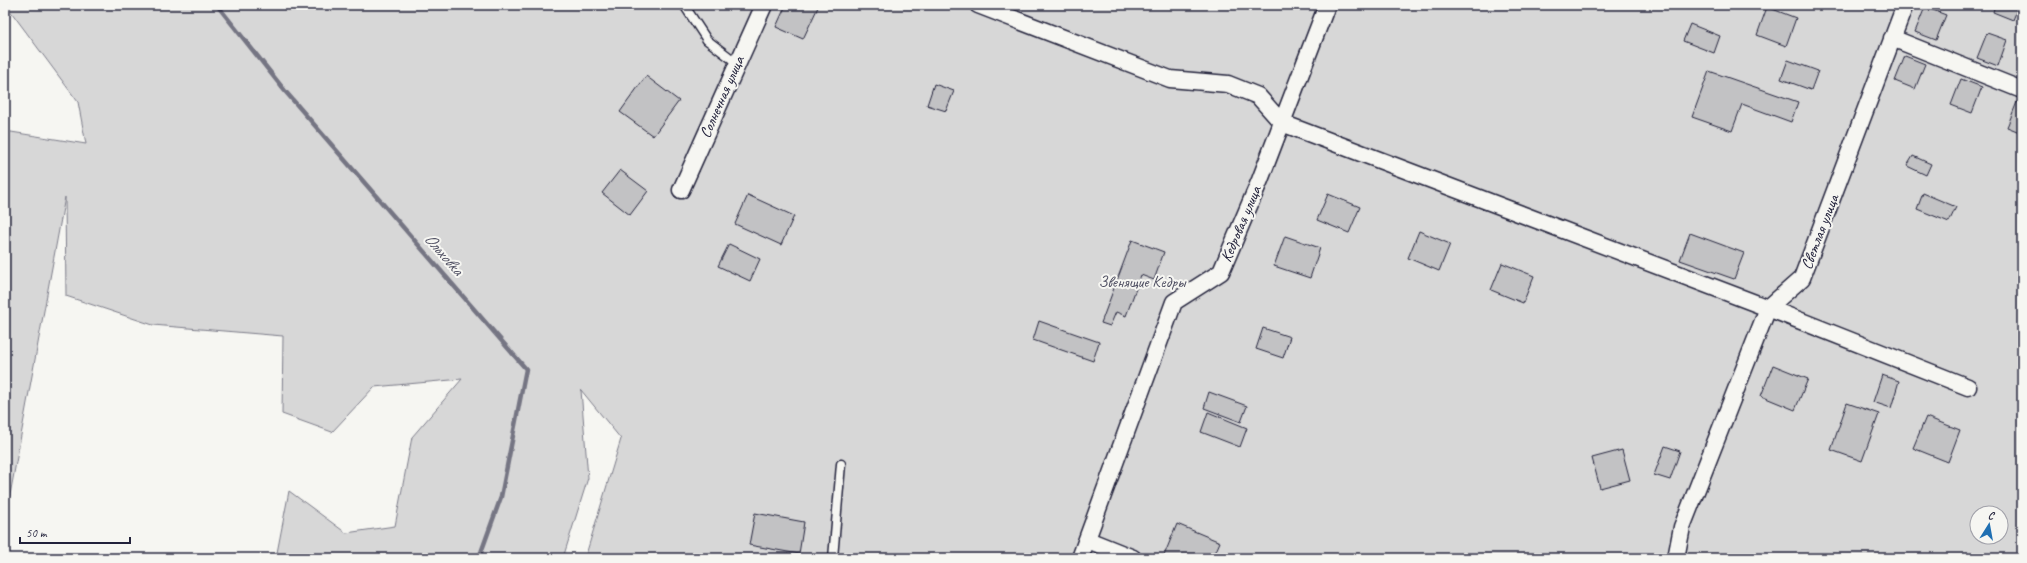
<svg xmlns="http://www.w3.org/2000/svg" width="2027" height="563" font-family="Caveat,sans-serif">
<rect width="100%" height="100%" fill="#f6f6f2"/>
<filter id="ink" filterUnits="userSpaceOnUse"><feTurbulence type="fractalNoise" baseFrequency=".025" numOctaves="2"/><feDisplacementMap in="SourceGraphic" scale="8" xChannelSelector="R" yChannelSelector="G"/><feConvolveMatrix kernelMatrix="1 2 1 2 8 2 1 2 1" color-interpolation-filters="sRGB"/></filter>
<g filter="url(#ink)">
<path fill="#d7d7d7" stroke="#7c7c89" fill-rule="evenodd" d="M6,5h2016v553h-1437l36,-119 -40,-49 7,88 -25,80h-287l13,-67 57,42 49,-7 17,-89 50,-58 -88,8 -42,45 -50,-18 1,-78 -130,-11 -87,-29 -1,-99 -60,325v-391l81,13 -8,-42zM1977,513h24v24h-24z"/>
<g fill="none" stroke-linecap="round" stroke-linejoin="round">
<path stroke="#757583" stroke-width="4.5" d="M217,5l68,86 241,278 -25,128 -22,61"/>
</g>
<path fill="#c2c2c4" stroke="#22223b" d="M786,5h33l-16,34 -27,-12z
M1995,5h24l-6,15 -20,-8z
M1767,7l29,11 -10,28 -29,-11z
M1925,7l21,8 -10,25 -21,-8z
M1690,24l30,12 -6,17 -31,-12z
M1987,33l20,7 -9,26 -21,-8z
M1905,56l20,8 -10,25 -20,-8z
M1788,60l30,11 -7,19 -30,-11z
M1709,71l89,31 -7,20 -49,-18 -10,27 -40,-14z
M646,76l33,25 -26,35 -33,-24z
M1961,79l21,8 -10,26 -21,-8z
M934,84l20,7 -8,20 -19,-6z
M2017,102l5,2v29l-15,-6z
M1913,156l18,8 -5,11 -19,-9z
M620,170l28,21 -18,24 -28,-22z
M1923,193l33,14 -7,15 -32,-13z
M1328,194l32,13 -11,26 -32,-13z
M748,195l46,21 -13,29 -46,-21z
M1419,231l31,13 -11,27 -31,-13z
M1690,233l54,20 -10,26 -54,-19z
M1285,236l35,12 -10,30 -36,-12z
M1132,240l32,12 -10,28 -13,-5 -15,41 -10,-4 -6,14 -9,-3z
M729,244l31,15 -10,22 -32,-15z
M1502,263l32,13 -11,27 -32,-13z
M1039,321l60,21 -6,19 -60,-21z
M1263,328l27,9 -7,21 -27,-9z
M1773,365l35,14 -13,31 -34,-14z
M1882,375l17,6 -8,27 -18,-6z
M1209,392l38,14 -6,16 -37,-14z
M1847,403l32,11 -17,47 -31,-11z
M1208,412l39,16 -7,19 -39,-15z
M1926,417l34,13 -12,32 -35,-14z
M1665,446l15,5 -10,29 -16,-5z
M1622,450l8,30 -30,8 -8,-30z
M755,513l49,9 -5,32 -50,-9z
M1177,524l43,18 -7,16h-50z"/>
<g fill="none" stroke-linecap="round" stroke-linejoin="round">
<defs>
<path id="lane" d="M684,5l23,35 30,23
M833,558l8,-94"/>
<path id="street" d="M978,5l192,74 58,5 30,12 24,27 486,185 200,79
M1892,38l130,52
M681,190l83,-185
M1088,540l45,18
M1080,558l94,-256 47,-30 39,-92 67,-175
M1676,558l6,-31 86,-219 34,-30 103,-273"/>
</defs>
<use href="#lane" stroke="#22223b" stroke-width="11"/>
<use href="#street" stroke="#22223b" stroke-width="19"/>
<use href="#lane" stroke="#f6f6f2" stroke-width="8"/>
<use href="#street" stroke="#f6f6f2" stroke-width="16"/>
</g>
</g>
<g text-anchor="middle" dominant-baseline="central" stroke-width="4" stroke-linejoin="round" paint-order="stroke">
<g font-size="16" fill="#22223b" stroke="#f6f6f2">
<text transform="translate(722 97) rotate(-66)">Солнечная улица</text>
<text transform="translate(1241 224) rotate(-67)">Кедровая улица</text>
<text transform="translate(1820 232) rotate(-69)">Светлая улица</text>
</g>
<g font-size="16" fill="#4f4f62" stroke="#f6f6f2">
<text x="1142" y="282">Звенящие Кедры</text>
</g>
<g font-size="17" font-style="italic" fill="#535365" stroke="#f6f6f2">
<text transform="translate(444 254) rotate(49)">Ольховка</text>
</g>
</g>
<rect width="2027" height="563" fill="none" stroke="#f6f6f2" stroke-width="20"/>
<rect x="10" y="10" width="2007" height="543" fill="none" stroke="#22223b" stroke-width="1.5" filter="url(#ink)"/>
<g transform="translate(1989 525) rotate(11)"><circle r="19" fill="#f6f6f2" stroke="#a1a1a9"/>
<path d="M0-3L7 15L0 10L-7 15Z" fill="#1f6fb2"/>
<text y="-6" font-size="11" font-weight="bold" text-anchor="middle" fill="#22223b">С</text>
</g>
<path d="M20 537v6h110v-6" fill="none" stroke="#22223b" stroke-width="2"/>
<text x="26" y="537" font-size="12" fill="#22223b" stroke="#f6f6f2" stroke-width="3" paint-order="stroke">50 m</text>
</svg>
